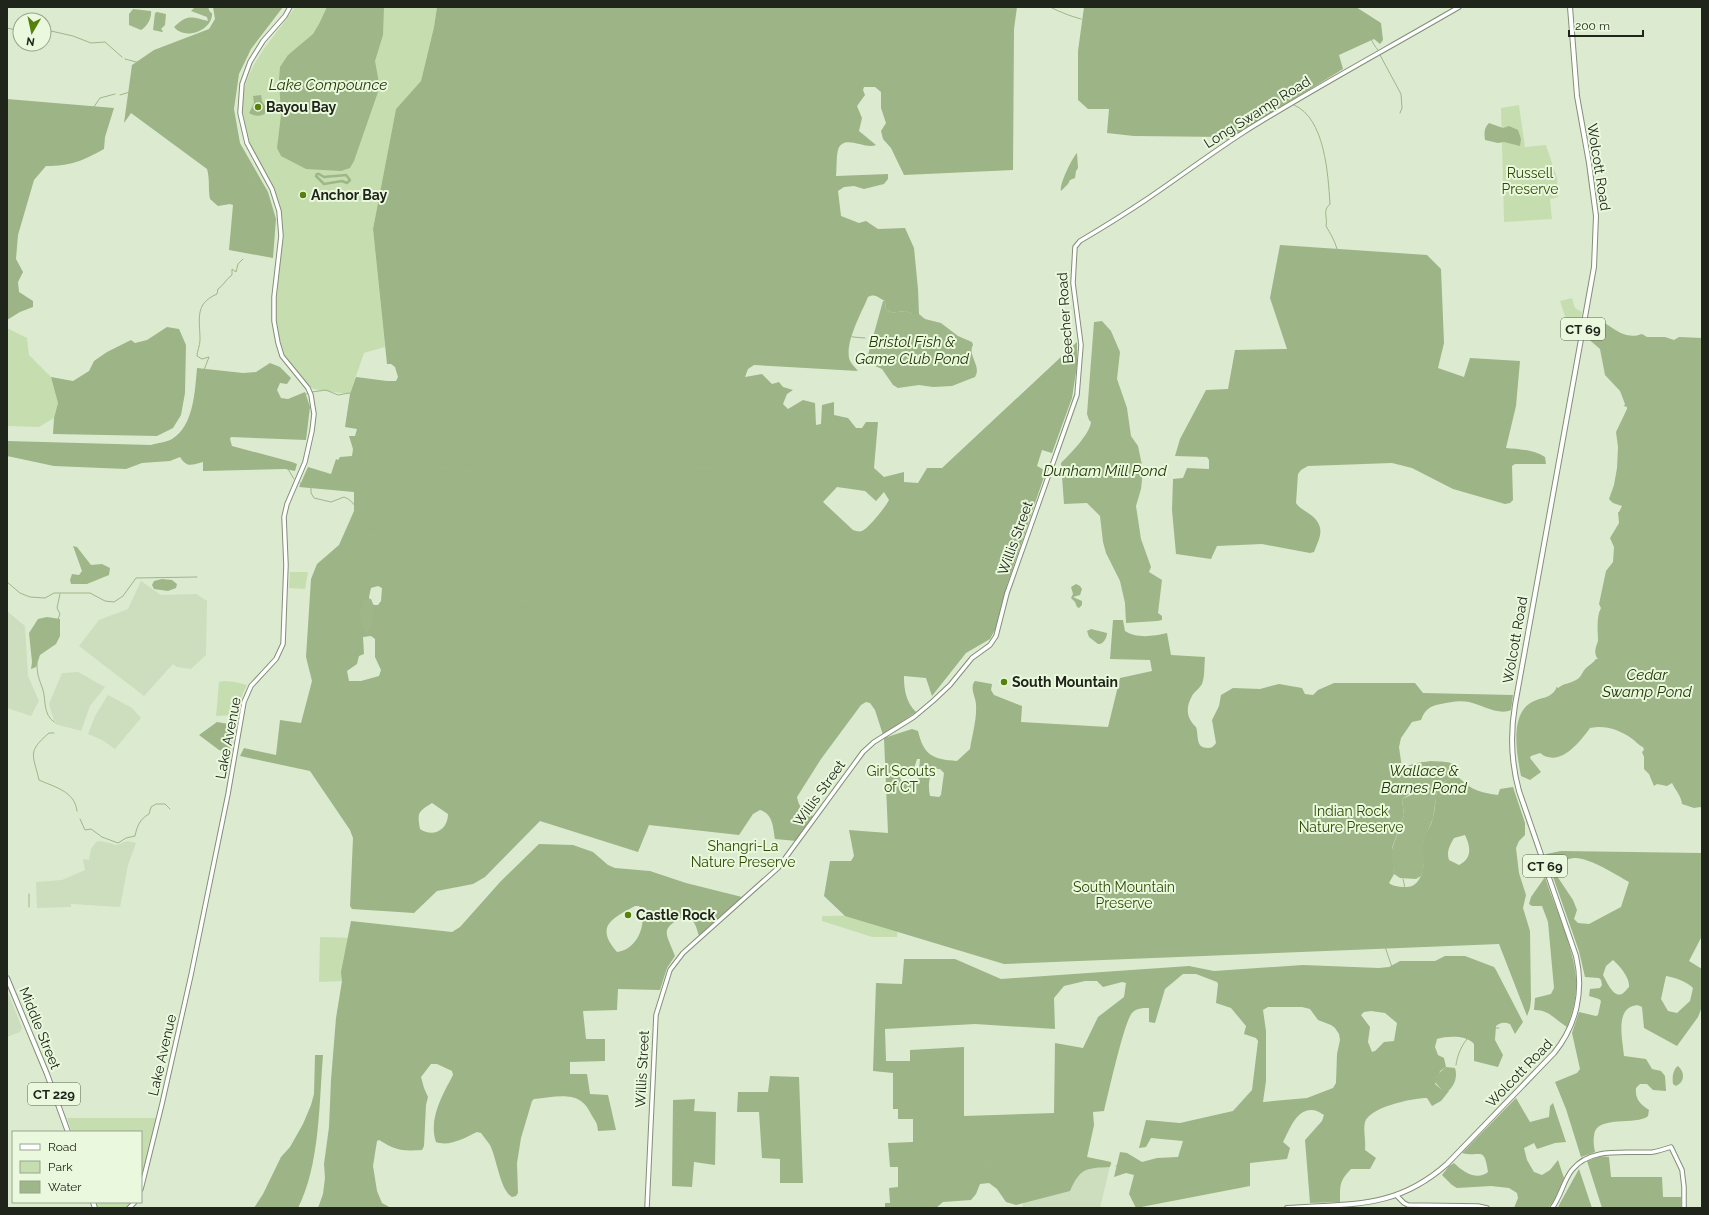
<svg xmlns="http://www.w3.org/2000/svg" width="1709" height="1215" font-family="Raleway,sans-serif">
<rect width="100%" height="100%" fill="#dcebd0"/>
<path fill="#ccdebe" d="M141,581l20,14 35,-1 11,7 -1,54 -15,14 -14,-2 -4,-3 -29,32 -65,-50 20,-26 29,-11z
M7,611l18,15 3,50 11,25 -8,15 -24,-8z
M78,672l27,15 -15,19 -9,25 -26,-7 -6,-20 13,-31z
M108,695l24,13 9,10 -26,31 -13,-9 -14,-6 7,-18z
M100,841l17,4 10,-4 9,2 -8,22 -8,42 -49,-3v3l-34,1 -1,-26 26,-2 23,-10 -2,-11 6,1 2,-11 5,-7z
M7,990l15,38 -2,4 -13,5z
M1044,1120l50,5 -7,32 24,5 -11,46h-78z"/>
<path fill="#c6deaf" d="M295,7h142l-3,20 -13,54 -25,28 -23,120 12,118 -21,6 -14,41c-8,-1 -33,-3 -39,-6 -5,-3 -8,-10 -12,-13 -3,-3 -7,-5 -9,-9 -7,-9 -9,-19 -11,-30 -9,-45 10,-86 1,-129 -8,-38 -43,-65 -38,-107 6,-40 32,-61 53,-93z
M1519,105l6,42 21,-2 11,33 1,19 -8,2 2,20 -48,3 -3,-114z
M1572,298l3,10 7,4 -3,18 -11,-5 -8,-24z
M7,328l20,10 2,17 22,22 4,11 3,15 -4,15 -15,9 -32,-1z
M290,572h18l-3,17 -16,-1z
M224,681l11,1 12,3 -6,13 -3,17 -22,1 3,-34z
M898,915l-1,22h-25l-50,-16v-5z
M320,937l179,5 -9,33 -171,7z
M67,1118h90l-16,63v-49h-69z
M96,1202h36l-6,6h-28z"/>
<path fill="#9cb486" fill-rule="evenodd" d="M213,7h70l-32,42 -12,25 -5,35 6,34 28,49 8,27 -3,39 -44,-8 4,-45 -3,-1 -12,2 -8,-7c-2,-10 0,-20 -3,-30l-76,-56 -7,10 8,-58 22,-15 55,-21 6,-10z
M437,7h580l-3,22 -1,141 -109,5 -13,-27 -8,-9 -2,-8 5,-8 -5,-15v-16l-6,-5h-11l-1,3 2,5 -8,11 5,12 -3,13 17,14c-11,5 -33,-12 -38,5 -2,8 -1,18 -2,26l52,-2v5l-4,5 -20,5 -10,-3 -10,1 -6,4 3,25 18,7 7,-2 12,8 27,-1 9,20 4,41 1,25h-7l-6,-3c-7,0 -14,4 -20,-2l-1,-8c-7,-3 -9,-8 -17,-4 -7,17 -22,43 -19,61 1,5 6,9 9,13l-104,-6 -6,4 -3,8 17,-3 10,10 7,-2 4,5 10,3 -6,4 -4,10 5,5 15,-9 12,3 1,22 5,-1 1,-19 12,-3v13l14,3 8,10h6l4,-6h12l-4,46 10,9 20,-5v10l14,1 9,-15h15l135,-126v23l-5,33 -20,55 -10,-3 -5,16 9,5 -39,114 -12,45 -5,9 -24,14 -34,43 -6,-18 -22,-2c0,14 2,26 12,36l-33,23 -8,-25 -5,-7 -4,-1 -5,3 -40,54 -24,38c2,11 7,14 16,19l-16,25 -22,-2c-2,-12 -2,-25 -15,-29l-7,4 -14,21 -90,-10 -11,27 -98,-31 -55,56 -12,7 -36,7 -23,22 -62,-4 -2,-3 3,-68 -3,-8 -40,-59 -70,-15 4,-8 32,7 4,-35 21,3 11,-42 -6,-24 5,-78 6,-15 22,-19 15,-34v-19l-55,-5 9,-20 23,7 5,-15 2,1 2,-3 12,-1 1,-7 -4,-13h6l2,-7 -12,-2 5,-33 6,-17 31,4h9l2,-4 -3,-10 -4,-3h-4l-14,-135 23,-120 25,-28 13,-54zM837,487l28,4 11,10 8,-9 5,8c-3,6 -20,28 -27,31 -3,1 -6,0 -9,-1l-30,-28zM378,586l4,2 -1,13 -3,4h-4l-4,-4 -1,-4 2,-9zM371,636l4,3v18l6,13 -2,6 -18,5h-12l-2,-10 10,-7 2,-8 5,-2 -1,-17zM432,803l16,11c0,16 -15,24 -28,15 -3,-17 -2,-17 12,-26z
M1084,7h272l25,16 2,17 -3,4 -6,-5 -35,16 4,14 -116,71 -3,-3 -90,-1 -27,-3 2,-24h-21l-10,-9v-49z
M7,99l107,9 -9,29 -1,12c-22,12 -33,17 -58,17l-12,14 -16,55 -2,24 7,13 -5,10 1,10 14,9v6l-13,5 -13,8z
M1280,245l147,10 14,14 3,74 -6,25 26,9 6,-19 50,3 -4,45 -10,42c13,1 28,2 39,9l1,7h-31l-3,2 1,34 -3,3 -5,1 -52,-15 -41,-21 -20,-5 -84,3 -7,4 -3,4 -2,29c4,6 10,8 15,12 15,12 9,22 3,37l-4,1 -48,-9 -45,2 -6,13 -35,-5 -4,-44 1,-31 10,-1 4,-10 22,1v-9l-2,-3 -32,-1 5,-17 26,-49 22,-1 7,-39 52,-1 -17,-51z
M167,327l12,2 7,16 -1,48 -4,22 -8,13 -16,8 -104,-2 1,-16 4,-15 -7,-26 22,4 16,-10 5,-10 13,-9 24,-12 4,3 12,-3z
M270,363l10,4 11,11 -4,6 -7,-1 -3,7 4,8 7,1 17,-7 5,15 -4,33 -75,-3 -1,2 2,7 60,16 5,2 -2,7 -10,-2 -82,2v-9c-12,3 -16,6 -23,-5l-10,4 -28,2 -16,6 -72,-3 -47,-10v-15l144,4c6,-2 16,-3 21,-6 22,-13 23,-49 25,-71l46,5 13,-1z
M1113,620h10l2,11c12,8 29,5 42,2l4,22 34,2c-1,9 0,19 -3,27 -3,5 -8,8 -10,12 -7,12 -5,23 4,31 3,9 -1,21 12,21 4,0 6,-2 8,-5l-4,-23 7,-14 2,-11 12,-7 27,1 19,-5 23,4 3,6 8,1 5,-5 16,-7h81l8,10 90,2 -2,15c-12,6 -31,-6 -42,-8 -10,-2 -19,0 -28,2 -11,2 -16,5 -20,16l-9,2 -11,16 -2,9 3,21 -3,3 -1,12 9,1 5,9 -10,6 2,16 -12,33 2,26 -5,9c4,4 18,5 23,3 5,-2 8,-8 10,-12 3,-9 -1,-21 1,-31 1,-8 7,-15 9,-22 8,-24 -4,-32 24,-46 16,15 21,17 42,20l2,-6 13,-2 12,36v12l-6,6 -3,7 3,25 7,22 -3,13 7,23 1,69 -1,8 -3,8 -28,-72 -495,20 -159,-48 -21,-20 6,-35h21l3,-5 -5,-26 39,3 -4,-95 28,-9 6,2c6,25 15,28 39,30l13,-12c2,-13 7,-30 6,-44 0,-8 -7,-17 -1,-24l17,3 -1,6 3,5 28,11 -1,16 87,5 12,-49 32,-7 -2,-11 -40,-1zM917,759h3l-2,21 -10,2 -7,-2 -2,-5 1,-4 14,-2zM936,769h4l4,4 -3,22 -2,2 -9,-1c-2,-10 -2,-20 6,-27zM1465,835c6,12 7,24 -6,30l-10,-5c-3,-8 1,-15 5,-22z
M217,722l17,3 -4,28 -11,-3 -20,-15z
M539,844l34,1 20,7 15,13 7,3 35,3 36,12 56,14 -43,39c-3,-9 -4,-18 -15,-20 -25,14 -18,16 -9,40l-8,12 -7,22 -42,-1 -1,21 -34,1 3,28h19v22l-35,1v12h17l3,20 18,1 8,35 -18,1c-1,-11 -3,-9 -7,-17 -11,-25 -34,-17 -57,-15l-2,2 -11,37 -4,25 1,30 -2,3 -4,1c-12,-7 -15,-38 -22,-52 -3,-4 -6,-8 -9,-12l-4,-1c-12,6 -28,15 -41,10 -8,-23 7,-48 17,-67l-1,-4 -15,-7h-6l-10,13 3,11 4,9 -2,8 -2,41 -2,4c-21,1 -25,1 -43,-10l-2,1 -4,25 4,25 5,12 9,5h-73l5,-14 2,-16 -1,-14 5,-37 2,-47 5,-62 6,-37 -1,-9 10,-51 101,11 8,-5 41,-46zM635,906h4c10,16 -2,44 -22,46 -23,-26 -4,-34 18,-46z
M1561,851l141,2v83l-13,25 13,8v38l-4,10 -21,29 -33,-18 -2,-21c-4,-2 -5,-2 -9,-1 -18,5 -10,36 -9,50l22,3 6,10 9,2 4,5 1,15 -13,-1 -6,-6h-7l-4,4c-1,11 4,16 13,22l-1,6c-11,10 -53,-2 -54,20 -1,5 0,11 1,16l-14,5 -15,-48 -11,-27 22,-9 3,-4 -8,-36 7,-21 17,4 2,-1 3,-14 -2,-2 -10,-3 1,-7 10,-1 2,-3 -1,-5 -2,-2 -14,-1 -6,-26 -28,-80 2,-1 20,30 4,10 -3,9 4,4 11,1 32,-17 8,-25c-14,-8 -39,-24 -54,-24 -11,0 -24,12 -29,-4zM1613,960c7,6 17,18 16,27 -2,2 -5,6 -7,7 -9,4 -16,-14 -19,-19l3,-9zM1666,976c10,2 20,5 27,12l-3,13 -13,12 -9,-2 -7,-12z
M1545,877c10,31 29,70 31,102 1,17 -3,33 -9,48 -12,-7 -18,-18 -33,-17l1,-12 16,-4 3,-6 -6,-66 -6,-16h-10l-3,-2 2,-7z
M1445,956h20l29,11 2,3 27,52 -8,12 -5,-10c-6,-2 -9,-2 -14,2l-1,14 8,15 -5,12 -24,-6v-17c-8,-9 -26,-8 -37,-5l-2,8 3,8 6,3 2,9 -6,4 -5,13 6,5 8,2 -8,10 -9,5 -5,-8c-15,0 -57,9 -62,24 -2,8 1,19 0,28l11,8 -6,11h-19c-12,12 -11,17 -11,33l-30,1 -5,-63 17,-19 2,-6c-3,-2 -8,-5 -12,-5 -16,-1 -23,21 -29,32l7,6 -3,11 -37,4v23l-114,22 -7,-14 5,-19 -8,-2 -12,4 6,-25 7,1 15,9 15,-4 21,-1 5,-16 -32,-3 -5,9 -7,1 7,-28 34,3 53,-12 19,-21 6,-49 -2,-3 -12,-4 2,-8 -15,-18 -15,-5 2,-19 -1,-2 -21,-8h-13l-18,15 -10,34 -6,-1v-14c-7,0 -12,0 -17,5 -8,9 -24,82 -28,98l-11,1 1,13 -7,32 24,5 -1,5c-24,1 -30,1 -40,24l-54,14 -10,-3 -9,-13 -8,-6 -9,1 -4,10 -5,6 -28,2 -7,6h-51v-5h5l-1,-15 9,-1v-20h-8l-2,-24 25,-1v-23h-15v-10h-5v-36l-20,-2 3,-88 26,1 2,-25h51l46,20 188,-13 25,5 89,-6 76,3 10,-1 11,-6h35zM1085,981h12l6,6 19,-5 4,1 -2,14 -26,20 -15,31 -28,-5 -1,70 -90,3v-69l-54,3v11h-24l-1,-32 90,-5 80,5 -1,-31 10,-12zM1268,1007h34l8,2 8,11 13,5 4,3 4,6 1,6 -3,14 -1,29 -3,5 -26,10 -44,4 3,-21v-50l-3,-21zM1371,1011l14,2 12,10 -3,18 -10,1 -9,9 -3,1 -4,-10 2,-15 -9,-12 3,-3z
M315,1055h8c-4,48 -3,110 -25,153h-44l9,-14 18,-37 9,-10 13,-23 8,-19 3,-11z
M770,1076l29,1 4,106h-23v-24l-18,-1 -3,-46h-22l1,-20h30z
M1516,1098l14,24 19,-5 1,-11 3,-3 13,39 -11,1 -18,6 -3,-6 -10,5 3,12 7,12 8,3 8,-5 8,-10 6,18 -10,23 -6,7h-34l4,-10 -1,-5 -8,-5 -18,-2 -34,2 -5,-3 -10,-10 7,-9 5,-3c9,9 23,18 34,9 -4,-27 -7,-14 -26,-19z
M695,1099l-1,12 22,1 -1,53 -21,-3 -2,25 -20,-1 1,-86z
M1600,1156l9,1 2,20h51l1,20h18v11h-79l-15,-47z
M1579,1169l13,39h-34l1,-3z"/>
<path fill="#9eb688" d="M195,7h13l2,5 2,1c1,17 -27,28 -38,14 14,-13 17,-10 34,-6l-1,-4 -16,-6z
M327,7h57l-1,28 -8,26 4,22 -1,9 -24,69 -4,7 -9,3 -35,-2 -25,-13 -4,-8 4,-33 -2,-36 1,-12 8,-12 25,-21 6,-10z
M133,9l18,2c1,7 -4,16 -10,19l-12,-5v-11z
M157,12l9,2 -1,11 -4,4 2,2 -1,1 -9,-2 2,-17z
M261,95l1,6 6,10c-6,6 -13,6 -19,2l5,-10 -1,-7z
M1489,123l14,5 6,-2 9,4 3,9 -1,7 -16,-4 -6,1 -13,-3c-1,-7 -1,-12 4,-17z
M1077,153l1,15 -2,3 -1,7 -5,2 -2,4 -7,7c-2,-6 11,-33 16,-38z
M883,301h2l1,8c6,6 13,2 20,2l6,3h7l6,5 16,4 17,13 14,6 1,3c-6,10 9,21 2,32l-23,9 -19,1 -14,-2 -21,3 -5,-3 -11,-16 -16,-7z
M1597,319c16,7 26,22 45,15l5,3h18l9,3 5,-3 23,1v470l-2,-1 -6,1 -12,-4c-1,-9 -7,-14 -10,-21l-5,3 -10,-2 -3,2 -5,-12 -5,-5v-12l-2,-5 2,-2 -1,-3c-5,-2 -7,-6 -12,-9 -12,-8 -25,-13 -41,-10 -8,11 -25,34 -42,29 -3,0 -6,-3 -8,-4l-9,3 -1,2 11,14 -11,8 -9,-4c-4,-21 -12,-62 11,-74 9,-5 18,-3 24,-13v-2l2,1c6,-5 11,-4 18,-8 5,-2 6,-8 10,-12 3,-3 7,-5 10,-9h2c-5,-6 -2,-12 0,-18 0,-9 -2,-24 3,-33l-2,-4 7,-33 7,-9 1,-15 -4,-9 9,-15 -1,-11h1l3,-6 -9,-3 -4,-4 5,-14 3,-17 1,-21 -2,-15 11,-23v-2l-3,-1 1,-2 -5,-13 -15,-16 -5,-26 -15,-13 3,-15z
M1102,321l9,10 9,21 -3,27 10,29 4,28 7,10 5,24 -2,19 -5,17 5,33 10,28 -2,5 13,8 -4,33 4,3v4l-5,1 -31,2 -1,-20 -5,-22 -14,-28 -3,-11 -3,-26 -13,-13 -23,1 -3,-41c9,-9 29,-29 30,-41l-2,-2 -2,-6 7,-92z
M73,546l4,1 14,18 11,-1 8,4 -1,7 -22,9h-16l-1,-4 2,-6 7,1 3,-4z
M162,579l10,1 5,4 -1,4 -8,3 -14,-2 -2,-4 2,-4z
M1076,584l4,2 2,3 -2,6 -7,2 9,4v4l-3,3 -2,-1 -2,-5 -4,-4 2,-4 -2,-7z
M364,598l7,1c5,9 2,27 -4,35l-2,-1 -6,-17z
M47,617l13,2v17l-4,8 -16,11 -4,12 -5,2 1,-7 -3,-29 9,-14z
M1091,629l16,4c0,5 -4,12 -9,11l-9,-7 -2,-6z
M1431,761c9,1 24,-1 28,9l-3,5 -17,10 -2,7 -4,26 -10,25v29l-2,4 -5,3 -16,-1 -6,-4 -3,-22 13,-37 -2,-16 9,-4 1,-3 -5,-8 -10,-1 -1,-6c9,-14 20,-14 35,-16z
M1678,1066c7,6 7,16 -2,20l-3,-2c-1,-6 0,-15 5,-18z
M1446,1067l9,1c3,9 -1,19 -8,24l-6,-3 -7,-8v-4z"/>
<g fill="none" stroke-linecap="round" stroke-linejoin="round">
<path stroke="#9eb688" stroke-width="1" d="M1050,7c10,5 20,9 31,12
M1275,7l3,3 -6,5 2,7 8,8 -3,12 -11,5 2,9 11,13 2,20 9,4 -1,8
M1317,7l3,2 3,-2
M1337,7c1,2 1,4 2,6 2,7 16,8 21,12 9,5 11,18 18,25
M1278,10l4,-3
M1086,19l16,7 19,4
M7,28l13,3
M44,32l7,-1 22,5 18,7 14,-1 17,15
M1380,55l21,39 1,14 -2,5
M125,59l15,4
M130,92l77,45 6,14 7,4 -1,6 10,2 19,-1 3,13 -3,7h6l5,13 -1,8 3,5v4l-11,15v10h-4l-2,-6 -3,2 -2,8 3,4 1,5
M120,95l10,-3 6,-7 4,-22c29,-14 79,-17 84,-56
M1294,105c31,13 34,69 36,99 -8,7 -2,13 -4,22 4,7 9,15 11,23 4,19 -14,44 -24,60
M7,176l24,-31 21,-5 27,1 9,-9 1,-18 11,-16 15,-4
M243,259l-5,5 -2,8 -4,-3v6c-6,4 -8,10 -14,14l-1,5c-23,10 -17,25 -17,46 0,6 -3,11 -3,16l5,3 7,-2 -5,13 -5,6 3,5 2,-1 12,15 3,16 3,28 8,10 52,16 6,4 6,10
M655,298l-2,-17 -2,-3 2,-4 -4,-33 -4,-18 1,-21 8,-9 5,-12 10,-52 7,-19v-22l5,-15 6,-12
M211,389l14,1 11,11 17,5 36,-1 19,-12
M312,392l14,-2 12,5 11,-2 14,4 13,-2 9,-7 11,2 8,-2 11,2 13,-7c3,-11 17,-21 29,-14 2,2 4,5 7,6 9,-2 40,1 49,5 4,1 6,5 11,6 7,1 23,-4 29,-7 3,-2 18,-25 22,-30l7,2 8,-4 8,-12 20,-8 11,-13 11,-4 11,-10 10,-1 9,-7 13,-3 8,-4c6,1 37,-10 43,-13 4,-1 6,-5 11,-7l15,24 15,5 2,6 6,2 5,11 4,1 2,5 3,1 -1,8c7,-1 12,2 17,0 7,5 14,6 21,10l13,-5 6,4 12,1
M300,483l11,2v8l3,5 17,4 13,-5c13,5 14,16 18,28l3,2 -6,33 26,15 13,1 5,-3 6,1 4,20 16,6 3,10 12,14 5,22 11,2 7,-6 13,-6 22,-1 4,-17 4,-6 3,-10h16l14,-11 7,2 8,-7 9,1 10,7c7,-2 9,1 15,3 8,2 16,-2 25,-2l5,-6c5,0 8,-2 12,-4 17,-4 27,10 39,-14l8,1v-4c10,-5 20,0 30,0 5,0 9,-4 12,-6l9,3 6,-4
M365,529l3,6h7l9,-12 8,-2c7,-17 23,-22 34,-35 5,-6 6,-15 12,-18h12l14,3h8l18,12 6,1 2,6 16,8 8,11 32,-1 5,2 9,-6 7,2 10,-2 21,-6 19,-1 10,-4 15,-14 23,-9 20,-2h18l30,12 7,-1
M359,560l5,38
M7,582l13,11 10,4 15,1 9,-5h36l15,8 9,1 9,-6 13,-18 61,-1
M58,619l2,-5 -3,-6 3,-14
M449,646l-1,2 10,12 19,7 17,3 19,9 11,-4h5l3,-2c4,1 13,3 17,3 7,-1 7,-10 18,-3
M37,663c0,13 2,15 6,27 3,11 0,24 11,32
M54,733h-5c-22,19 -16,21 -10,47 15,7 36,11 38,31
M80,819l5,11 6,-1 11,8 16,6 8,-5 9,-2c2,-10 5,-17 14,-22l2,-7 5,-3h9l5,5
M1403,879c3,10 3,20 -7,25l-14,34 13,38c22,10 52,-5 58,28 -9,6 -10,19 -15,28 -4,6 -11,11 -14,18 -2,7 0,15 -3,22l6,7 3,13
M29,894v13
M1456,1065c1,-9 6,-22 14,-29 3,-3 6,-3 9,-8l4,1 5,-3 4,2h7
M1325,1099l20,-8 5,2 3,7c15,8 11,2 22,-1 13,2 30,5 41,-5l9,1 14,-8
M1116,1166l5,1 9,-1 8,2 5,-4 17,-3 9,6v5l20,2 4,-1 13,4 11,-10 16,-3 2,-4 14,-2 11,-4c4,-5 13,-16 18,-20l1,-5 3,-8 4,-5 8,-2 6,-6 18,-5
M929,1208l1,-4 -6,-8 7,-1 10,5 16,-4 13,-8 2,-6 9,-6 5,-9v-7l4,2 3,4 5,-1 15,25h6l10,-5 3,3 6,-4 5,-10 8,-2 7,11 8,2 1,-1 3,-11 7,-2 9,-9 25,2"/>
<path stroke="#9eb688" stroke-width="2.5" d="M317,174h2l5,3c8,-1 14,-1 22,-2l4,5 -3,3 -5,-2 -18,3 -8,-8z"/>
<defs>
<path id="secondary" d="M141,1189l21,-85 29,-129 37,-181 16,-92 7,-16 25,-27 7,-15 3,-79 -2,-48 3,-13 18,-42 7,-31 2,-17 -3,-19 -3,-7 -26,-32 -4,-13 -4,-22v-24l7,-61 -2,-25 -7,-22 -25,-46 -7,-30 2,-29 8,-22 13,-21 22,-25 5,-9
M1397,1196l7,7 4,2 70,1 9,2
M129,1208l6,-6
M647,1208l9,-193 14,-45 13,-17 95,-85 85,-116 11,-10 40,-25 19,-16 17,-16 22,-27 18,-13 6,-9 11,-43 70,-198 4,-50 -8,-62 2,-36 5,-6c22,-13 43,-26 64,-40 34,-23 66,-47 100,-69 70,-44 143,-83 215,-125
M1552,1208c9,-11 11,-27 20,-38 19,-24 54,-16 81,-18 6,-1 12,-3 18,-5l11,23 2,17v21"/>
<path id="primary" d="M7,978l40,96 21,58
M93,1202l2,6
M1287,1208c64,-5 108,2 160,-44l107,-111c23,-28 30,-63 22,-97l-57,-165c-8,-29 -9,-56 -4,-86l72,-399 7,-39 2,-51 -7,-53 -12,-67 -7,-89"/>
</defs>
<use href="#secondary" stroke="#828f77" stroke-width="5.5"/>
<use href="#primary" stroke="#828f77" stroke-width="6"/>
<use href="#secondary" stroke="#fff" stroke-width="3.5"/>
<use href="#primary" stroke="#fff" stroke-width="4"/>
</g>
<g fill="#55810c" stroke="#eaf8dd" stroke-width="1.5">
<circle cx="258" cy="107" r="4"/>
<circle cx="303" cy="195" r="4"/>
<circle cx="1004" cy="682" r="4"/>
<circle cx="628" cy="915" r="4"/>
</g>
<g text-anchor="middle" dominant-baseline="central" stroke-width="4" stroke-linejoin="round" paint-order="stroke">
<g fill="#eaf8dd" stroke="#5d6455" stroke-width="1">
<rect x="1561" y="318" width="44" height="22" rx="3"/>
<rect x="1523" y="855" width="44" height="22" rx="3"/>
<rect x="28" y="1083" width="52" height="22" rx="3"/>
</g>
<g font-size="13" font-weight="bold" fill="#20251b">
<text x="1583" y="329">CT 69</text>
<text x="1545" y="866">CT 69</text>
<text x="54" y="1094">CT 229</text>
</g>
<g font-size="14" font-weight="bold" fill="#20251b" stroke="#eaf8dd" text-anchor="start">
<text x="266" y="107">Bayou Bay</text>
<text x="311" y="195">Anchor Bay</text>
<text x="1012" y="682">South Mountain</text>
<text x="636" y="915">Castle Rock</text>
</g>
<g font-size="14" fill="#20251b" stroke="#eaf8dd">
<text transform="translate(1257 112) rotate(-32)">Long Swamp Road</text>
<text transform="translate(1599 167) rotate(81)">Wolcott Road</text>
<text transform="translate(1065 318) rotate(-94)">Beecher Road</text>
<text transform="translate(1015 538) rotate(-70)">Willis Street</text>
<text transform="translate(1515 640) rotate(-80)">Wolcott Road</text>
<text transform="translate(228 738) rotate(-79)">Lake Avenue</text>
<text transform="translate(819 793) rotate(-54)">Willis Street</text>
<text transform="translate(40 1028) rotate(68)">Middle Street</text>
<text transform="translate(162 1055) rotate(-77)">Lake Avenue</text>
<text transform="translate(642 1069) rotate(-87)">Willis Street</text>
<text transform="translate(1519 1073) rotate(-46)">Wolcott Road</text>
</g>
<g font-size="14" fill="#2f4b03" stroke="#eaf8dd">
<text x="1530" y="173">Russell<tspan x="1530" dy="16">Preserve</tspan></text>
<text x="901" y="771">Girl Scouts<tspan x="901" dy="16">of CT</tspan></text>
<text x="1351" y="811">Indian Rock<tspan x="1351" dy="16">Nature Preserve</tspan></text>
<text x="743" y="846">Shangri-La<tspan x="743" dy="16">Nature Preserve</tspan></text>
<text x="1124" y="887">South Mountain<tspan x="1124" dy="16">Preserve</tspan></text>
</g>
<g font-size="15" font-style="italic" fill="#243906" stroke="#eaf8dd">
<text x="328" y="85">Lake Compounce</text>
<text x="912" y="342">Bristol Fish &amp;<tspan x="912" dy="17">Game Club Pond</tspan></text>
<text x="1105" y="471">Dunham Mill Pond</text>
<text x="1647" y="675">Cedar<tspan x="1647" dy="17">Swamp Pond</tspan></text>
<text x="1424" y="771">Wallace &amp;<tspan x="1424" dy="17">Barnes Pond</tspan></text>
</g>
</g>
<rect width="1709" height="1215" fill="none" stroke="#20251b" stroke-width="16"/>
<rect x="12" y="1131" width="130" height="72" fill="#eaf8dd" stroke="#99a48f"/>
<rect x="20" y="1144" width="20" height="6" fill="#ffffff" stroke="#99a48f"/>
<text x="48" y="1151" font-size="12" fill="#20251b">Road</text>
<rect x="20" y="1161" width="20" height="12" fill="#c6deaf" stroke="#99a48f"/>
<text x="48" y="1171" font-size="12" fill="#20251b">Park</text>
<rect x="20" y="1181" width="20" height="12" fill="#9eb688" stroke="#99a48f"/>
<text x="48" y="1191" font-size="12" fill="#20251b">Water</text>
<g transform="translate(32 32) rotate(189)"><circle r="19" fill="#eaf8dd" stroke="#99a48f"/>
<path d="M0-3L7 15L0 10L-7 15Z" fill="#55810c"/>
<text y="-6" font-size="11" font-weight="bold" text-anchor="middle" fill="#20251b">N</text>
</g>
<path d="M1569 30v6h74v-6" fill="none" stroke="#20251b" stroke-width="2"/>
<text x="1575" y="30" font-size="12" fill="#20251b" stroke="#eaf8dd" stroke-width="3" paint-order="stroke">200 m</text>
</svg>
